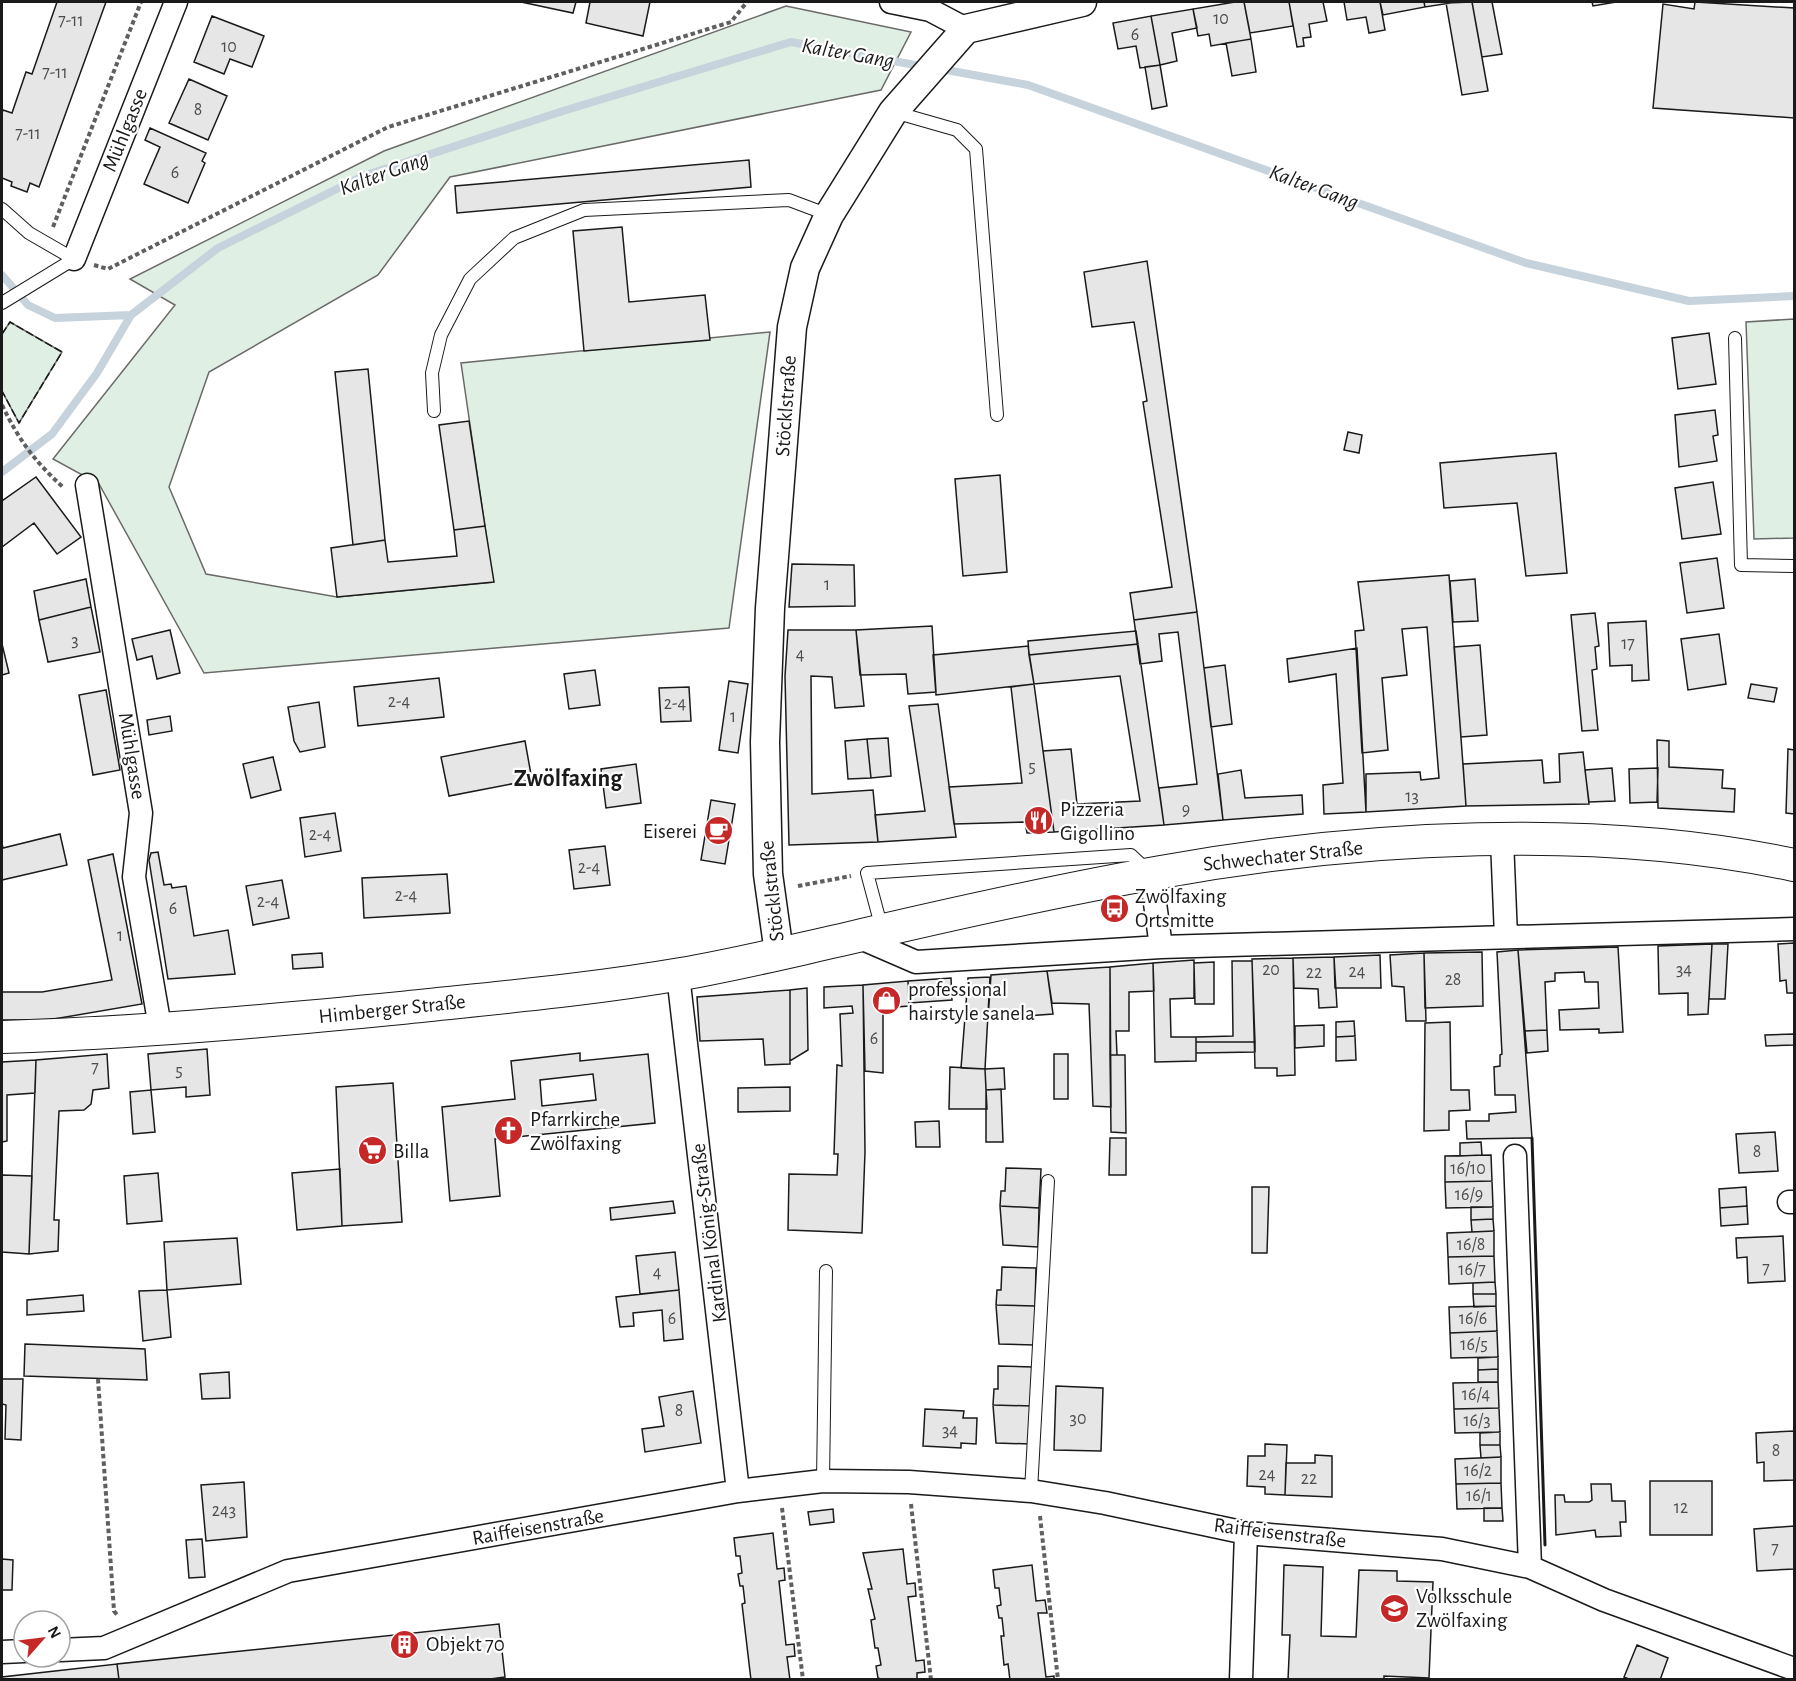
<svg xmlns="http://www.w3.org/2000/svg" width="1796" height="1681" font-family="'Alegreya Sans',sans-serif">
<rect width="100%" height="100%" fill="#fff"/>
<path fill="#e0efe3" stroke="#6a6a6a" stroke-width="1.5" d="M786,6l125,26 -30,58 -431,87 -72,98 -169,97 -40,115 37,87 131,23 156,-15 -32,-219 309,-31 -41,296 -525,45 -105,-189 -46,-25 122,-154 -45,-26 254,-128z
M1794,319v219l-40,1 -8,-217z
M10,322l52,30 -43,71 -17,-32v-57z"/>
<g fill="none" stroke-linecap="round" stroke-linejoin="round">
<path stroke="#c6d2dc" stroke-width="8" d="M941,69l87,16 498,178 163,38 105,-5
M2,275l26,30 27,13 76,-3
M2,472l50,-38 45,-61 34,-58 87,-67 145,-72 200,-65 228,-69 135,25"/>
</g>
<path fill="#e6e6e6" stroke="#1a1a1a" stroke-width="1.5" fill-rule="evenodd" d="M57,2h49l-67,185 -9,-4 -3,9 -16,-6 1,-4 -10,-4v-65l1,-3 9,3 14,-41 6,2z
M521,2h55l-3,11z
M590,2h60l-7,34 -57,-13z
M1235,2h9l7,37 -40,7 -2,-12 -11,2 -5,-27z
M1244,2h45l4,24 -43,7z
M1289,2h34l4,19 -18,3 2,13 -8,1 1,8 -7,1z
M1344,2h36l5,28 -16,3 -3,-16 -19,3z
M1380,2h44l1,5 -42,8z
M1424,2h33l-32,5z
M1472,2h20l10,52 -20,3z
M1472,2l16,89 -26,4 -16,-92z
M1592,2h24l-23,4z
M1695,2l99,6v110l-141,-10 10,-104 31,5z
M1193,9l4,19 -25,5 5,28 -17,4 -9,-49z
M212,16l52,20 -12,31 -22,-8 -6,15 -30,-12z
M1151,16l9,49 -20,3 -4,-22 -18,3 -5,-26z
M1251,39l5,33 -24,4 -6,-33z
M1160,65l7,41 -15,3 -7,-42z
M189,79l38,17 -19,44 -39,-17z
M150,128l56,25 -4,8 3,2 -17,40 -44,-19 16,-37 -15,-7z
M749,160l2,27 -294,26 -2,-27z
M622,227l7,75 76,-7 5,45 -126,11 -11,-120z
M1147,261l50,351 -63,8 -4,-27 42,-6 -29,-185 4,-1 -13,-79 -42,5 -8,-55z
M1709,333l7,51 -38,5 -6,-51z
M368,369l17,171 -32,5 -18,-173z
M1715,410l3,25 -5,1 4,25 -38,6 -4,-52z
M469,421l16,105 -31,4 -15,-105z
M1348,432l14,3 -3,18 -15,-3z
M1556,453l11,120 -41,3 -9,-73 -73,5 -4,-45z
M1000,475l7,97 -44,4 -8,-97z
M36,477l45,60 -24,17 -23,-31 -32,24v-46z
M1713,482l8,52 -39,5 -7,-51z
M485,526l9,56 -157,15 -6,-49 54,-8 3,22 69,-6 -3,-26z
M1717,558l7,50 -37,5 -7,-50z
M792,564l62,1 1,41 -66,1z
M1449,575l17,231 -100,6v-38l54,-2 1,8 18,-2 -12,-151 -25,2 5,46 -25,3 6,72 -26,3 -7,-122 9,-1 -6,-48z
M86,579l5,28 -52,13 -5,-29z
M1475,579l3,42 -25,1 -3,-41z
M91,607l9,45 -52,10 -9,-42z
M1197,612l26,208 -59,5 -5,-37 38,-4 -19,-152 -19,2 3,27 -22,3 -6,-44z
M1595,613l4,33 -4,1 2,22 -5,1 6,60 -16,1 -11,-116z
M1646,621l3,59 -17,1v-16l-22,1 -2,-43z
M932,626l4,66 -28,2 -2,-20 -46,1 -4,-45z
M170,630l10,43 -23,6 -5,-23 -15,4 -5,-21z
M788,630h68l8,76 -29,2 -3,-31 -21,-1 1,118 61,-4 5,52 -89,3 -4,-169z
M1136,631l2,13 -109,11 -1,-14z
M1719,634l7,50 -38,6 -7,-51z
M2,644l7,29 -7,2z
M1138,644l26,181 -110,7 -11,-81 28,-2 6,55 63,-3 -20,-125 -86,8 -5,-29z
M1480,645l7,90 -26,2 -7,-90z
M1028,646l6,38 -98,11 -3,-40z
M1357,648l9,164 -42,2 -1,-29 20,-2 -7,-109 -47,8 -2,-23z
M1225,665l7,59 -21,3 -7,-59z
M595,670l5,35 -31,4 -5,-35z
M439,678l5,39 -86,9 -4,-39z
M729,681l19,3 -10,69 -19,-3z
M1034,684l20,148 -27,1 -2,-11 -71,2 -5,-37 73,-4 -11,-96z
M1751,684l26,4 -3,14 -26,-4z
M689,687l2,34 -30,1 -2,-34z
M106,690l14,80 -27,5 -14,-80z
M319,702l6,45 -25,5 -6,-11 -6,-34z
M938,704l18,133 -78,5 -3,-27 50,-4 -16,-105z
M170,716l2,15 -23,4 -2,-15z
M888,738l3,38 -20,2 -4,-39z
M867,739l4,39 -23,1 -3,-38z
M1657,740l12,1v26l54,3 -1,18 13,1 -1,23 -76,-4z
M525,741l7,39 -83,16 -8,-39z
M1788,749l6,1v64l-8,-1z
M1583,752l6,52 -123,2 -3,-42 79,-4 2,23 16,-1 -1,-28z
M273,757l8,33 -30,8 -8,-34z
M636,764l5,39 -35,5 -5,-39z
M1612,768l3,33 -26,1 -4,-32z
M1658,768l-1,34 -27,1 -1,-34z
M1241,770l4,28 57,-3 1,19 -80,6 -5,-46z
M711,800l24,4 -10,60 -24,-4z
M335,813l6,38 -36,6 -5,-39z
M60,834l7,31 -65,15v-36l1,4z
M605,846l5,39 -36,4 -5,-39z
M158,852l6,33 7,-1 1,4 14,-2 8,50 34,-6 7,44 -67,5 -19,-119 2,-7z
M113,854l29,150 -94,16h-46v-28h40l70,-12 -24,-120z
M447,874l3,39 -86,5 -2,-40z
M282,880l7,38 -36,7 -7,-39z
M1794,943v50h-7l-1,-13 -6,1 -2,-37z
M1712,944l-4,70 -20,1v-22l-29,1 -1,-48z
M1712,944h16l-3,55h-16z
M1618,947l5,85 -24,1v-4l-39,1 -1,-20 40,-2 -1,-26h-13l-1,-10 -29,1v8l-10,1 2,48 -22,1 -7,-81z
M1518,950l14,188 -65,1 -1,-18h23v-7l27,-2 -1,-17h-20l-1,-28 6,-1v-11l2,-1 -5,-102z
M1482,952l1,54 -58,2 -1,-55z
M322,953l1,14 -30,2 -1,-14z
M1424,953l2,68h-20l-2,-34 -12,-1 -2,-31z
M1380,955l1,33h-46l-1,-31z
M1334,957l3,50 -18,1 -1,-19 -24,-1 -1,-30z
M1293,958l2,117 -18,1v-8h-22l-3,-109z
M1194,960v38l-24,1 1,38h25v24l-41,1 -2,-99z
M1232,961h20l3,81h-59v-5l37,-1z
M1214,962v42h-19l-1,-41z
M1153,963l1,28 -25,1v39h-13l1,24h-7v-88z
M1110,967l1,140 -18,-1 -4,-102 -37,-1 -5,-32z
M1047,971l6,43 -65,5 3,-44z
M990,977l-5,92 -24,-1 7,-90z
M951,978l1,22 -43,3 -1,-22z
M908,981l1,25 -26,2v65l-18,-2 -2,-86z
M863,985l2,167 -3,81 -74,-3 1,-56 48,1 1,-21h-4l3,-89 5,1 -2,-52 13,-1 -1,-7 -28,2v-21z
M807,988l1,62 -18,11v-71z
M790,990v74l-25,1 -2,-26 -63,2 -3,-44z
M1354,1021l1,15 -19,1v-15z
M1450,1022l1,68h18l1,20 -21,1v19l-25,1 1,-108z
M1324,1025v21l-29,2v-22z
M1547,1030l1,21 -21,2 -2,-22z
M1794,1034v11l-28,1 -1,-11z
M1355,1036l1,24 -20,1v-24z
M1196,1042h59v10l-59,1z
M207,1049l3,46 -24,2v-10l-35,3 -3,-36z
M580,1053v8l68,-7 7,69 -160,16 5,57 -50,5 -8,-94 73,-8 -4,-38zM593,1074l3,26 -54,6 -2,-26z
M107,1054l2,34 -16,2 -2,14 -7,6 -25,1 -5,109h5l-1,31 -29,3 7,-194z
M1054,1054h14v45h-14z
M1110,1055h15l1,78 -15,-1z
M36,1060l-1,33 -28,2v46l-5,1v-80z
M950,1067l35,2 2,40h-38z
M1004,1068l1,21 -19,1 -1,-21z
M393,1083l9,139 -60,4 -6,-139z
M790,1087v24l-52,1v-24z
M1001,1089l2,53h-17v-52z
M151,1090l4,42 -22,2 -3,-42z
M939,1121l1,26h-24l-1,-25z
M1775,1132l3,39 -39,2 -3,-39z
M1110,1138h16v37h-17z
M1481,1142l1,13 -22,1v-13z
M1491,1155l1,26 -47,1v-26z
M1006,1168l35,1 -2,39 -39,-2 1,-15h4z
M340,1169l2,57 -45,4 -5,-57z
M158,1173l4,48 -35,3 -3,-48z
M2,1175l30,1 -3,78 -27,-2z
M1492,1181l1,26 -47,1 -1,-26z
M1252,1187h17l-2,66h-15z
M1746,1187l1,19 -27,2 -1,-19z
M673,1201l2,12 -64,7 -1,-12z
M1000,1206l39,2 -1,39 -35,-2z
M1747,1206l1,18 -27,2 -1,-18z
M1471,1207h22v12l-22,1z
M1493,1219l1,12 -22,1 -1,-12z
M1494,1231v25l-46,1 -1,-24z
M1783,1236l2,45 -37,2 -1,-26 -10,1 -1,-20z
M237,1238l4,46 -74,6 -3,-48z
M675,1252l4,38 -39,4 -4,-38z
M1494,1256l1,26 -46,2 -1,-27z
M1002,1267l34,1 -1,38 -39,-1 1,-15h4z
M1495,1282l1,12h-23v-11z
M167,1290l4,47 -28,4 -4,-50z
M679,1290l4,49 -19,2 -2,-31 -29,3 1,13 -14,1 -4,-30z
M1473,1294h23v12l-22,1z
M83,1295l1,16 -57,4v-15z
M996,1305l39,1v39l-36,-1z
M1496,1306l1,25 -47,2 -1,-26z
M1497,1331l1,26 -47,1 -1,-25z
M25,1344l120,5 2,31 -123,-4z
M1498,1357v12l-20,1v-12z
M998,1366l35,1 -2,39 -38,-1 1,-16h4z
M1498,1369v13h-20v-12z
M229,1372l1,26 -28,1 -2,-25z
M2,1379h21l-2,61 -16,-1 1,-34 -4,-1z
M1498,1382l1,26 -45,1 -1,-26z
M1056,1386l47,2 -2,63 -47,-1z
M693,1391l8,52 -56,9 -3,-23 22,-3 -5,-29z
M993,1405l38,1 -1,38 -34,-1z
M1499,1408l1,24 -45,1 -1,-24z
M925,1409l39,2 -1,7h14l-1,26 -15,-1v5l-38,-2z
M1794,1431v49l-30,1v-19l-7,1 -1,-30z
M1500,1432v13h-20v-12z
M1265,1444l22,1 -2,50 -20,-1v-7l-18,-1 1,-30h17z
M1480,1445h20l1,12 -20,1z
M1315,1455l17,1v41l-47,-2 1,-32h29z
M1501,1457v26l-45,1 -1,-25z
M1650,1481h62v54h-62z
M244,1482l3,55 -41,4 -5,-56z
M1501,1483l1,25 -45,1 -1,-25z
M1591,1484h20l1,17h13l1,21h-6l1,14 -25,1 -1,-7 -39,5 -1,-40h9l1,7h24l3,-2z
M1484,1508h18l1,13h-19z
M833,1509l1,13 -24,3 -2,-13z
M1794,1526v43l-37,2 -3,-42z
M773,1533l4,36 7,-1 1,12 -6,1 7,64 8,-1 1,12 -8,1 3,23h-39l-9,-76 3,-1 -2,-17h-3l-2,-12 4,-1 -2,-17h-4l-2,-18z
M202,1539l3,38 -16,1 -3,-38z
M903,1549l4,35 8,-1 1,13 -8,1 8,64 8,-1 1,12 -8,1v7h-34l-5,-2 -2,-12 5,-1 -3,-17h-3l-4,-28 4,-1 -7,-30h4l-9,-36z
M2,1559l11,1 -1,30h-10z
M1032,1565l4,36 9,-1 2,13h-9l8,64 8,-1v4h-44l-2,-16 -4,1 -3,-29h3l-2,-18h-3l-2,-12 4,-1 -2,-17h-4l-2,-18z
M1284,1565l39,2 -2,69 35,1 3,-67 38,1v10l36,1 -4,96 -45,-2v4h-96l2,-45h-8z
M499,1624l6,53 -22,3h-364l-2,-16z
M1637,1645l31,13 -8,22h-29l-7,-3z
M117,1664l2,16h-117v-3z"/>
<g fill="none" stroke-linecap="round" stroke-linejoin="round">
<defs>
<path id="service" d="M894,112l63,18 19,19 21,266
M2,209l27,24 45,26 -72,44
M1735,338l6,227 53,1
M434,411l-2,-38 9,-38 29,-56 44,-41 70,-28 205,-10 40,15
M882,929l-15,-56 264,-18 17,16
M823,1481l3,-210
M1031,1491l17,-310"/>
<path id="minor" d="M891,2l39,8 36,19
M74,259l102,-257
M87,485l54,328 -7,64 26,150
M1502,840l4,97
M1151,874l10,73
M856,936l60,26 245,-15 633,-18
M678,975l60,516
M1515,1156l15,411
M1789,1202h5
M60,1650l44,-2 184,-77 450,-80 85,-10 86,1 122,9 74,12 141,30 196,16 88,18 74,33 190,69
M2,1652l22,-1
M1241,1680l5,-147"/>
<path id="tertiary" d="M779,953l-11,-79 -3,-132 5,-134 22,-281 13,-59 24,-53 64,-103 73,-83 116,-27"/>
<path id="secondary" d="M2,1037c133,-4 266,-16 399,-29 93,-10 187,-18 280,-34 53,-9 106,-22 160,-34 106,-25 213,-49 320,-68 198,-36 436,-49 633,-7"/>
</defs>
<use href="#service" stroke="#1a1a1a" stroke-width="14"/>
<use href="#minor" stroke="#1a1a1a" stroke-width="25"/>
<use href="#tertiary" stroke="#1a1a1a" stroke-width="31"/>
<use href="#secondary" stroke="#1a1a1a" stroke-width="34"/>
<path stroke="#5f5f5f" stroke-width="4" stroke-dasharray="4.5 3" stroke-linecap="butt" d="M53,227l88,-225
M94,265l14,4 280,-142 343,-105 16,-20
M2,405c17,35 32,56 62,83
M798,886l53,-10
M98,1379l16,232 4,5
M911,1504l20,176
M782,1508l21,172
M1040,1516l18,164"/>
<use href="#service" stroke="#fff" stroke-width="12"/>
<use href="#minor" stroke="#fff" stroke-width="22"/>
<use href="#tertiary" stroke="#fff" stroke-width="28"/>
<use href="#secondary" stroke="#fff" stroke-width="32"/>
<path stroke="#1a1a1a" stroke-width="1.5" stroke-dasharray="8 3" stroke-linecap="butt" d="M2,334l8,-12 52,30 -43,71 -17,-32"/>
<path stroke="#1a1a1a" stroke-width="3" d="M1532,1138l13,407
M25,1660l33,-2"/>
</g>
<defs>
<symbol id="restaurant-disc" viewBox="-11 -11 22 22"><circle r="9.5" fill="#c62828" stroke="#fff"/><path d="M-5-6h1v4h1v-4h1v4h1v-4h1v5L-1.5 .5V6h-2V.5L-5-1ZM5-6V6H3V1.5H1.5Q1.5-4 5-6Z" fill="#fff"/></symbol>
<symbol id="cafe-disc" viewBox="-11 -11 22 22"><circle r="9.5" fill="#c62828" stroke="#fff"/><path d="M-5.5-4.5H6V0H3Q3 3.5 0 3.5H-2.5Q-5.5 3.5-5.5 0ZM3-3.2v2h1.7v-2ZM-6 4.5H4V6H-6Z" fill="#fff"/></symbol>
<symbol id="bus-disc" viewBox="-11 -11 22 22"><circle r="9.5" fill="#c62828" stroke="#fff"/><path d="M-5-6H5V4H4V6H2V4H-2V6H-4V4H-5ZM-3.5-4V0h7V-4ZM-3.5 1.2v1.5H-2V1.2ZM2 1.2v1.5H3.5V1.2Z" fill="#fff"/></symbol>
<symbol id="shop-disc" viewBox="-11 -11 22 22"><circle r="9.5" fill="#c62828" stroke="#fff"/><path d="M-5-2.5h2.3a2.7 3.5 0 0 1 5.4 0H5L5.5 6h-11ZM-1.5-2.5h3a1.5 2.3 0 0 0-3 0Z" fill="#fff"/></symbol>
<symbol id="church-disc" viewBox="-11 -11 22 22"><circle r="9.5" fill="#c62828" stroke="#fff"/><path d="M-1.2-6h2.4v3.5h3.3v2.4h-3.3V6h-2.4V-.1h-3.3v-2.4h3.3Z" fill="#fff"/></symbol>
<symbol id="supermarket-disc" viewBox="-11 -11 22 22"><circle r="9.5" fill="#c62828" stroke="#fff"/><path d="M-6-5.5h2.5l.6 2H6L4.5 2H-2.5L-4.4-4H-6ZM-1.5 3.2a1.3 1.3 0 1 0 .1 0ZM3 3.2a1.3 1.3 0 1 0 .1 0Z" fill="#fff"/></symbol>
<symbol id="school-disc" viewBox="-11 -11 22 22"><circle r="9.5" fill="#c62828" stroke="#fff"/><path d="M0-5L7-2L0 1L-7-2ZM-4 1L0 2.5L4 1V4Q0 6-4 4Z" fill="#fff"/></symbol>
<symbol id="building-disc" viewBox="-11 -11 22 22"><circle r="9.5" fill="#c62828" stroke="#fff"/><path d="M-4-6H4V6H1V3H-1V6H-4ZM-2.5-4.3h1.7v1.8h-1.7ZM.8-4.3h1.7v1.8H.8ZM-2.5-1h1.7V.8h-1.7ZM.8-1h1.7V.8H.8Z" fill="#fff"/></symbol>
</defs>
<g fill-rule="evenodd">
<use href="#restaurant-disc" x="1022" y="804" width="33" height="33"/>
<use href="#cafe-disc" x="702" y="814" width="33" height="33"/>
<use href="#bus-disc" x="1098" y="892" width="33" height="33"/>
<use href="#shop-disc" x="870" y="984" width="33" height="33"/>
<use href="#church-disc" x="492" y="1114" width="33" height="33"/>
<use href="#supermarket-disc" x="356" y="1134" width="33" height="33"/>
<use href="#school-disc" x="1378" y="1592" width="33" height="33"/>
<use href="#building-disc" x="388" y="1628" width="33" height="33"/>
</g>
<g text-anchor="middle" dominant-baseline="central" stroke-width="4.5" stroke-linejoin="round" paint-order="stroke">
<g font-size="18" fill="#4d4d4d">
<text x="1221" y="19">10</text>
<text x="71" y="21">7-11</text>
<text x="1135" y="35">6</text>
<text x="229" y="47">10</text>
<text x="55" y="73">7-11</text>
<text x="198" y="110">8</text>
<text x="28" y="134">7-11</text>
<text x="175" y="173">6</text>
<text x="827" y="585">1</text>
<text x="75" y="641">3</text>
<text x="1628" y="644">17</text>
<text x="800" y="655">4</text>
<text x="399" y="702">2-4</text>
<text x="675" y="704">2-4</text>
<text x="733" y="717">1</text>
<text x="1032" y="767">5</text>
<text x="1412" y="797">13</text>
<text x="1186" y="810">9</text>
<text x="320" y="835">2-4</text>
<text x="589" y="868">2-4</text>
<text x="406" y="896">2-4</text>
<text x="268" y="902">2-4</text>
<text x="173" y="909">6</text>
<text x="120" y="936">1</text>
<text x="1271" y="970">20</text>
<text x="1684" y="970">34</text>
<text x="1357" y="972">24</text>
<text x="1314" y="973">22</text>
<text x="1453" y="980">28</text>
<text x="874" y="1039">6</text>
<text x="95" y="1068">7</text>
<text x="179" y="1071">5</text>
<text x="1757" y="1152">8</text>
<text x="1468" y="1169">16/10</text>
<text x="1469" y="1195">16/9</text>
<text x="1471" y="1245">16/8</text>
<text x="1766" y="1269">7</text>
<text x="1472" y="1270">16/7</text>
<text x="657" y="1273">4</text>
<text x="672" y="1319">6</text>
<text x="1473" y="1319">16/6</text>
<text x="1474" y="1345">16/5</text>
<text x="1476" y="1395">16/4</text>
<text x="679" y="1411">8</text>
<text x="1078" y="1419">30</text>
<text x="1477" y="1421">16/3</text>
<text x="950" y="1431">34</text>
<text x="1776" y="1451">8</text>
<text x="1478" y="1471">16/2</text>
<text x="1267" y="1475">24</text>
<text x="1309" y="1479">22</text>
<text x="1479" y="1496">16/1</text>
<text x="1681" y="1508">12</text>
<text x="224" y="1511">243</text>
<text x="1775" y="1549">7</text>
</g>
<g font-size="21" fill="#1a1a1a" stroke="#fff">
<text transform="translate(125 130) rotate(-68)">Mühlgasse</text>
<text transform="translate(786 406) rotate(-86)">Stöcklstraße</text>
<text transform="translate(132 756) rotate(81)">Mühlgasse</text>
<text transform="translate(1283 856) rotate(-6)">Schwechater Straße</text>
<text transform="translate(772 891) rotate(-96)">Stöcklstraße</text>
<text transform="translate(392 1009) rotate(-6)">Himberger Straße</text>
<text transform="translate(709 1233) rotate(-97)">Kardinal König-Straße</text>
<text transform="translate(538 1527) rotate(-10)">Raiffeisenstraße</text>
<text transform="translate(1280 1533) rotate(7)">Raiffeisenstraße</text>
</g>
<g font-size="21" fill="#1a1a1a" stroke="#fff" text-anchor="start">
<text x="1060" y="809">Pizzeria<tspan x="1060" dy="24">Gigollino</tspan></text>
<text x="697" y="831" text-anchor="end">Eiserei</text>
<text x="1135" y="896">Zwölfaxing<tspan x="1135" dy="24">Ortsmitte</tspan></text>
<text x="908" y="989">professional<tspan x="908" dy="24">hairstyle sanela</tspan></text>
<text x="530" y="1119">Pfarrkirche<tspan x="530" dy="24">Zwölfaxing</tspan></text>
<text x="393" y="1151">Billa</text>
<text x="1416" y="1596">Volksschule<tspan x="1416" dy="24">Zwölfaxing</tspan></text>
<text x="426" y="1644">Objekt 70</text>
</g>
<g font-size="22" font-style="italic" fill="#1a1a1a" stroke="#fff">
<text transform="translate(848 53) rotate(10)">Kalter Gang</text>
<text transform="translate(384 173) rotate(-20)">Kalter Gang</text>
<text transform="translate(1314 187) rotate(20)">Kalter Gang</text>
</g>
<g font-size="24" font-weight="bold" fill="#1a1a1a" stroke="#fff">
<text x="568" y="779">Zwölfaxing</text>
</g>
</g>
<rect width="1796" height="1681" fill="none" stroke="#1a1a1a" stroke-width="6"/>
<g transform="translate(42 1639) rotate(62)"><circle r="28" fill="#ffffff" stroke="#a3a3a3" stroke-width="1.5"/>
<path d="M0-4.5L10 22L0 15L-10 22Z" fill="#c62828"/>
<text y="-9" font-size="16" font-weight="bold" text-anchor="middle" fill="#1a1a1a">N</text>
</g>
</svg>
